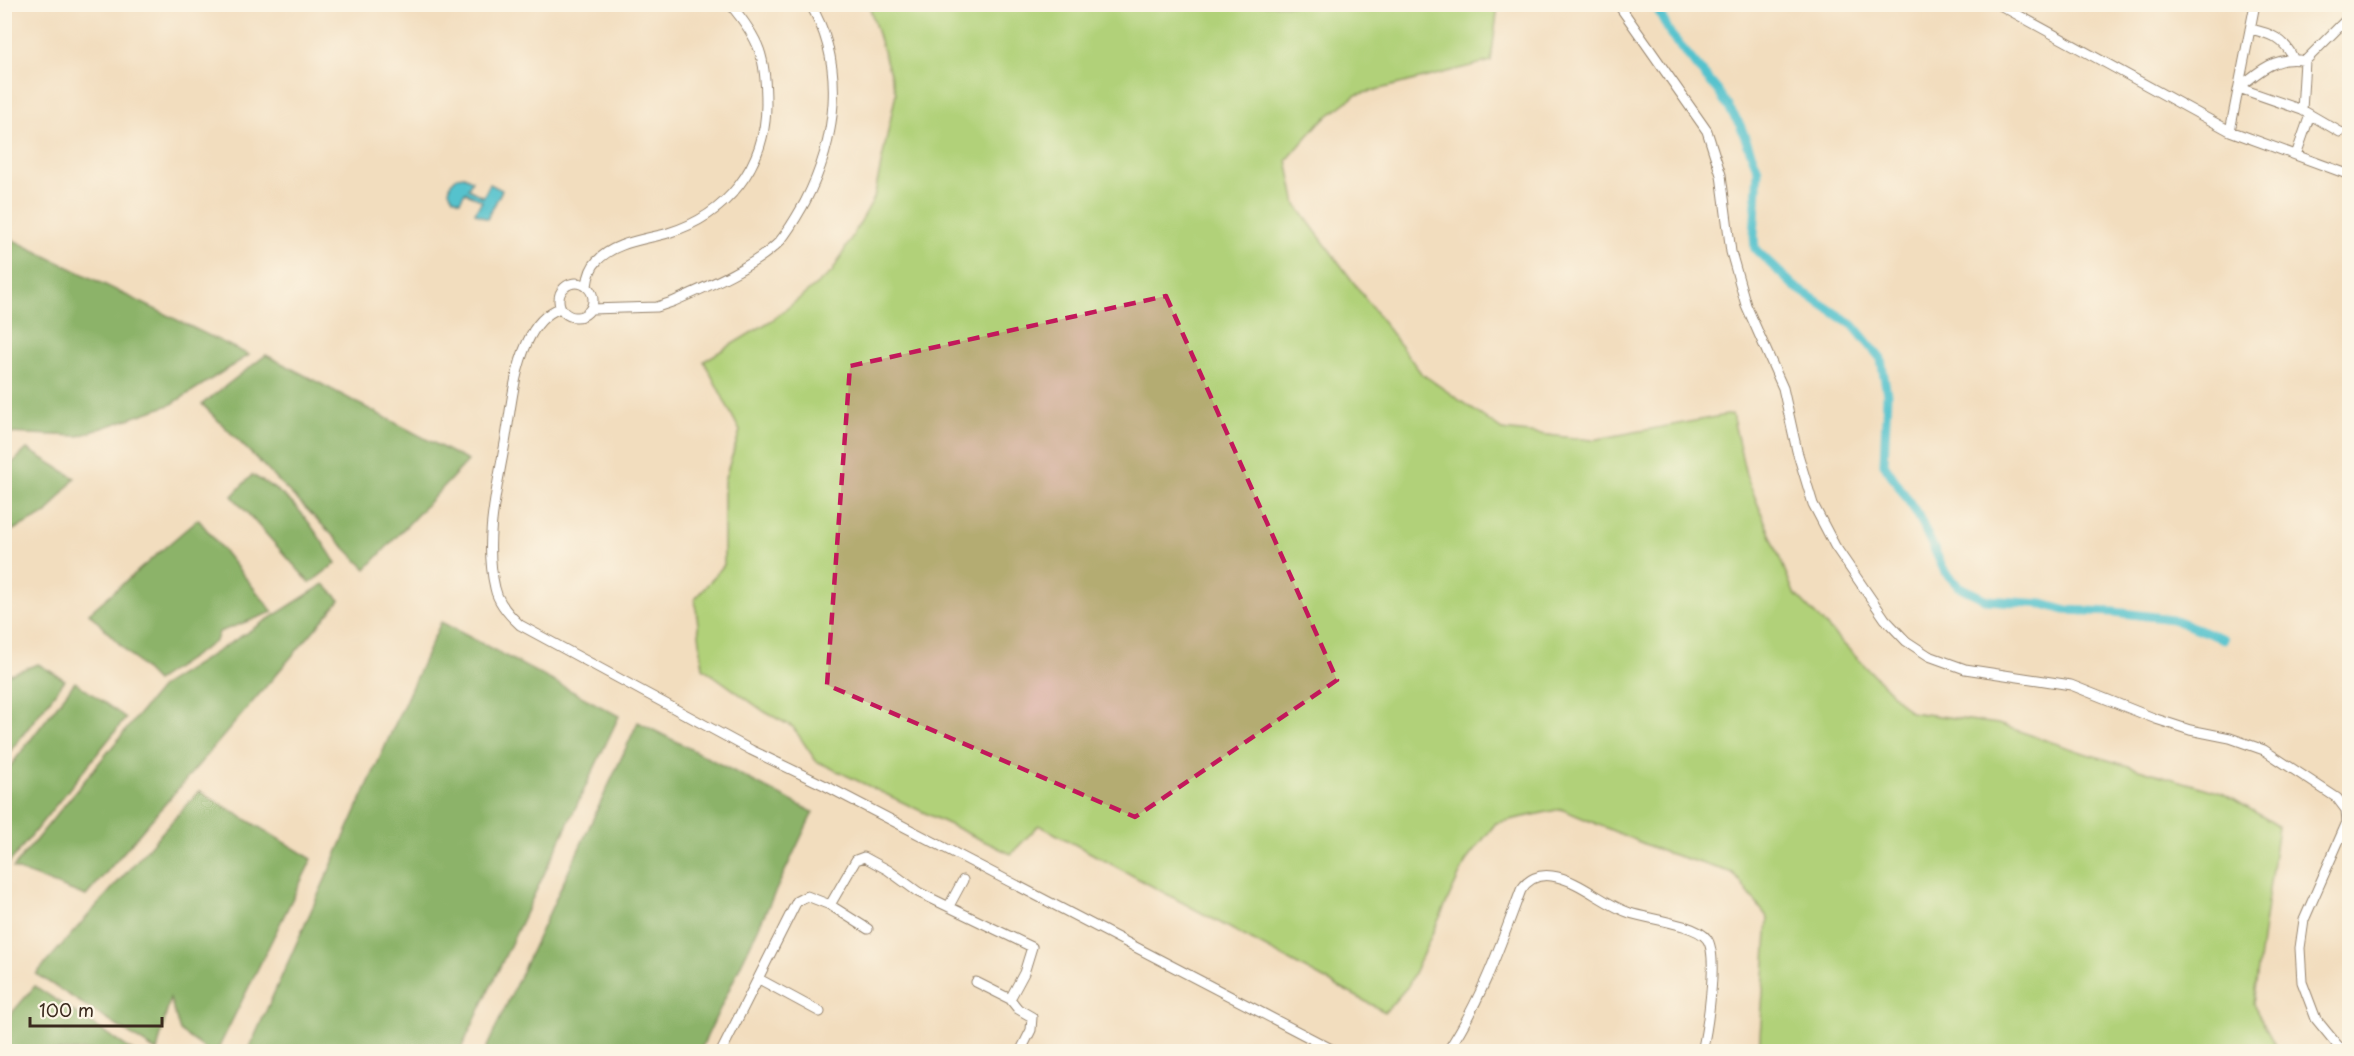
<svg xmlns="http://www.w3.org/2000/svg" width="2354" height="1056" font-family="'Playpen Sans',sans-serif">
<rect width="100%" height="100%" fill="#fcf5e5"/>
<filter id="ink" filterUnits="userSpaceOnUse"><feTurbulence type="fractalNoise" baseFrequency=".0167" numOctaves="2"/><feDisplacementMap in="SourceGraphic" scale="12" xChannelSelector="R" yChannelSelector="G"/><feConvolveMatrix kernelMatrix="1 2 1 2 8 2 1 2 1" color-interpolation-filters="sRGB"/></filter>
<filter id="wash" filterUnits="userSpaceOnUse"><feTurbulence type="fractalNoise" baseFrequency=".008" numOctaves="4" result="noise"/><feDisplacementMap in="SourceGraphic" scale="24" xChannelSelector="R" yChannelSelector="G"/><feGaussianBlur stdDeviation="1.35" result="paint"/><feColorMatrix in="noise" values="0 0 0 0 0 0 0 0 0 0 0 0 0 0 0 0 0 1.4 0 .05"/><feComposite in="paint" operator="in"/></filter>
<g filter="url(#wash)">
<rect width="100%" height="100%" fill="#f2ddbe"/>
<path fill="#b1d179" stroke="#767e4c" stroke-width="1.5" d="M869,5h629l-7,56 -135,34 -36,27 -33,38 9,45 125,168 81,57 90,10 140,-26 14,61 48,118 116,119 88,12 89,30 138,40 53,32 -25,178 25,47h-519l9,-133 -35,-45 -72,-22 -100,-42 -65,14 -30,38 -58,125 -23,26 -346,-187 -28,29 -195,-93 -23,-34 -28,-15 -62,-44 -8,-69 29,-34v-84l16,-50 -36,-70 70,-42 58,-47 42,-74 22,-105z"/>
<path fill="#8cb369" stroke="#646e44" stroke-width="1.5" d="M4,236h1l244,119 -77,49 -93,32 -74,-3z
M266,355l202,106 -102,108 -164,-165z
M27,449l48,29 -28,35 -42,21v-64z
M252,475c46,25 56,45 84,88l-26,20 -78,-87z
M198,519l75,93 -54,20 -3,9 -60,40 -67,-68z
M324,584l16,16 -254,296 -73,-28 149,-182z
M441,622l178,94 -159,335h-212z
M38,664l27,16 -60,78v-87l5,3z
M75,682l51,36 -120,149 -2,-2 1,-92z
M638,722l175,90 -113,239h-215z
M199,791l113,68 -95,192h-9l-28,-20 -10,-33 -13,53h-1l-120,-77z
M35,986l98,65h-128v-30z"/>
<path fill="#55c2cd" stroke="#487676" stroke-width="1.5" d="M464,176l8,4 -4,9 15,8 7,-13 12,6 -15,29 -12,-6 7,-12 -17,-9 -5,9 -7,-3 -4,-7 2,-8 6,-6z"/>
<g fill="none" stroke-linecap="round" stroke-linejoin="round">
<path stroke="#55c2cd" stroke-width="9" d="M1655,4l16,31 47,56 22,34 18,45 -4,66 1,13 39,37 59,39 28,34 6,35 -3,70 34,51 26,55 14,16 29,14 56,4 21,6 50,2 58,7 52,20"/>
</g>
</g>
<g filter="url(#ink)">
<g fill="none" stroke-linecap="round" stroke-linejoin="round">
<defs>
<path id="minor" d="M1618,4l89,127 14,44 10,77 15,53 37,83 14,63 16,53 22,42 50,73 21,22 23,15 36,13 106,16 85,34 34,11 40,8 34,12 73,48 9,12 1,12 -43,98 -4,28 2,34 14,37 27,33
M1998,4l232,127 120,44
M2250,29c20,4 35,10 43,29
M2305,61c-26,-7 -47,10 -66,27l63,22 38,22
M2302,110l3,-49 45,-45
M2230,131l25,-127
M2296,155l14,-40
M559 300a17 17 0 1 1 34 0a17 17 0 1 1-34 0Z
M587,286c1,-9 3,-18 10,-25 18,-19 47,-21 71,-28 59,-18 98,-67 98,-129 0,-47 -6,-64 -36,-100
M560,308c-16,6 -26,19 -33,35 -13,29 -16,64 -21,94 -8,49 -23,101 -11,151 3,15 14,27 25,37l231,125 75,36 511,266
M591,309l66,-2 15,-5c32,-14 84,-36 108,-61 10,-12 17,-25 25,-39 31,-60 42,-137 5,-198
M830,905l38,24
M949,906l14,-26
M759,979l61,33
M976,982l34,17
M721,1052l76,-151 10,-5 23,9 26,-45 8,-3 24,13 30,22 114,55 -8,26 -14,26 8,10 14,8 -1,13 -11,22
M1447,1052c34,-51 53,-106 74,-162 7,-11 18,-16 31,-14 28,4 51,28 78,37 18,6 66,11 77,26 12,16 0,91 -5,113"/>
</defs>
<use href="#minor" stroke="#96846e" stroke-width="11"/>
<use href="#minor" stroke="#fff" stroke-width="9"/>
</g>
</g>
<path fill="#c2185b" fill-opacity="0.2" stroke="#c2185b" stroke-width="4.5" stroke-dasharray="12 8" stroke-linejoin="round" d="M1166,296l171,384 -202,137 -308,-132 23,-319z"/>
<rect width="2354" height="1056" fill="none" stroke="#fcf5e5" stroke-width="24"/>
<path d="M30 1017v9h132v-9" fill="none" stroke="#3b2a1e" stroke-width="3"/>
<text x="39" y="1017" font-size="18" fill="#3b2a1e" stroke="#fcf5e5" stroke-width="4.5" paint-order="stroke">100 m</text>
</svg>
